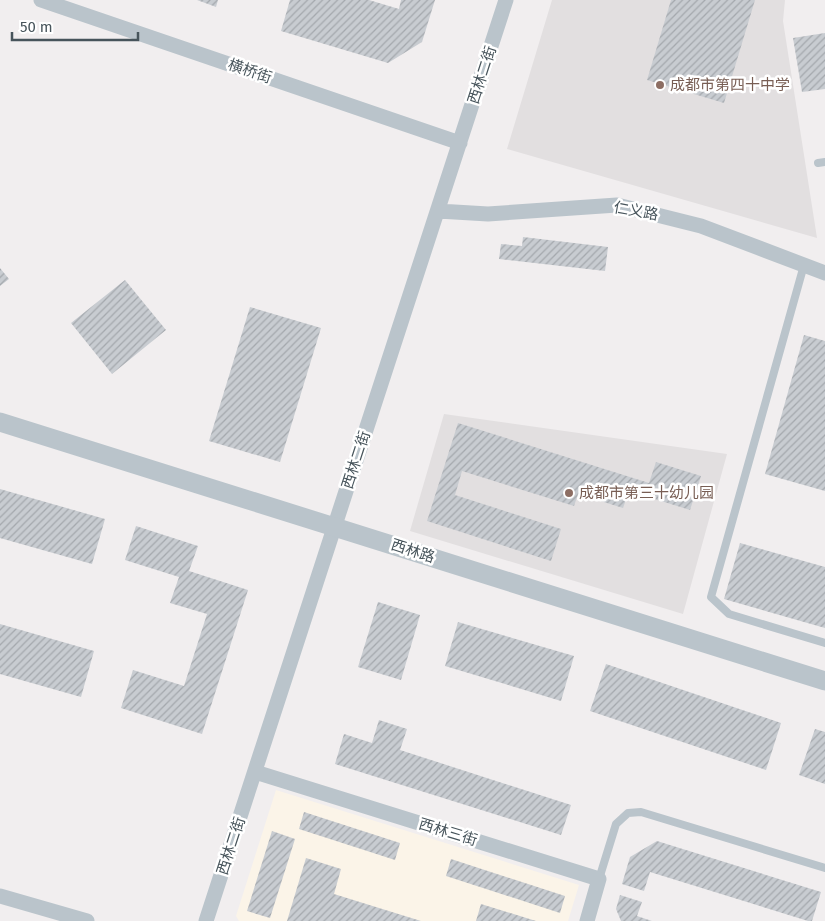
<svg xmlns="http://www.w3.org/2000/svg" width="825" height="921" font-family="'Fira Sans','Noto Sans SC',sans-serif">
<defs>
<pattern id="building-hatch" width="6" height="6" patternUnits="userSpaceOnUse" patternTransform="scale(1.25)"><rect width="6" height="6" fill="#c8ccd1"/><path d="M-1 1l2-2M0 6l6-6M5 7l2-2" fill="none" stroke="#a4a8ad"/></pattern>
</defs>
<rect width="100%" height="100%" fill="#f1eeef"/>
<path fill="#fbf4e8" d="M276,790l303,95 -11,36h-329l-3,-5z"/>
<path fill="#e2dfe0" d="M552,0h233l-2,21 34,217 -310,-89z
M444,414l283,40 -44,160 -273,-83z"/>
<path fill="url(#building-hatch)" d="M197,0h21l-2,7z
M290,0h79l30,9 2,-9h34l-13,42 -34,21 -107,-32z
M671,0h84l-31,103 -77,-23z
M825,33v56l-23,3 -9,-54z
M523,237l85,10 -3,24 -106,-12 2,-15 21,2z
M0,268l9,11 -9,7z
M125,280l41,50 -54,44 -41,-51z
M250,307l71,21 -41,134 -71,-21z
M804,335l21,6v150l-60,-17z
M458,423l191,60 7,-21 45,14 -11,34 -61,-19 -6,17 -45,-14 -4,12 -112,-35 -7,24 106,34 -10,32 -124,-40z
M0,489l105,30 -13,45 -92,-26z
M136,526l62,20 -9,25 59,19 -46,144 -81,-26 12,-38 51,16 23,-72 -37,-11 9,-26 -54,-17z
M740,543l85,24v61l-101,-29z
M378,602l42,13 -19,65 -43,-13z
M458,622l116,34 -13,45 -116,-35z
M0,624l94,27 -13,46 -81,-23z
M606,664l175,59 -15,47 -176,-59z
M379,720l28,9 -7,21 171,55 -10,30 -226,-71 9,-30 28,9z
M815,729l10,3v52l-26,-9z
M304,812l96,31 -5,17 -96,-31z
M272,831l23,8 -25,79 -23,-7z
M657,841l164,51 -9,29h-4l-158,-49 -6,19 -22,-7 8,-27z
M306,858l35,11 -7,25 87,27h-134z
M451,859l114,37 -5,17 -114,-37z
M620,895l22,7 -5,14 15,5h-31l-5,-12z
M481,904l55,17h-60z"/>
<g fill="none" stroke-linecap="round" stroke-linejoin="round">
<path stroke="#bac4cb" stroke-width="8" d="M818,163l7,-1
M804,265l-93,332 18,17 96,29
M599,879l17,-55 12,-11 13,-1 184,56"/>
<path stroke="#bac4cb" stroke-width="15" d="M41,0l419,143
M438,211l50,3 129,-9 84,21 124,47
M255,772l344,107 -12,42
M0,896l87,25
M206,921l300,-921"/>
<path stroke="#bac4cb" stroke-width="19" d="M0,422l825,259"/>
</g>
<g fill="#8d6e63" stroke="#fff" stroke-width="2">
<circle cx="660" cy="85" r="5"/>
<circle cx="569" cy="493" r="5"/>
</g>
<g text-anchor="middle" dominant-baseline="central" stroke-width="5" stroke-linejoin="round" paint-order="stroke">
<g font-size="15" fill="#47545b" stroke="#fff">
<text transform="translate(250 71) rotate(19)">横桥街</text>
<text transform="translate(482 75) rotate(-72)">西林二街</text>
<text transform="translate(636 211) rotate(10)">仁义路</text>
<text transform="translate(356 460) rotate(-72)">西林二街</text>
<text transform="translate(413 551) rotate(18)">西林路</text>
<text transform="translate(448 832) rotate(17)">西林三街</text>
<text transform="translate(231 846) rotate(-72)">西林二街</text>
</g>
<g font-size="15" fill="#785e54" stroke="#fff" text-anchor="start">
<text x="670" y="85">成都市第四十中学</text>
<text x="579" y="493">成都市第三十幼儿园</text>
</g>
</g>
<path d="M12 32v8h126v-8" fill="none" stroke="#47545b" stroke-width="2.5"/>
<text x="20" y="32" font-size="15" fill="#47545b" stroke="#ffffff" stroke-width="4" paint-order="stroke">50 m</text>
</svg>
